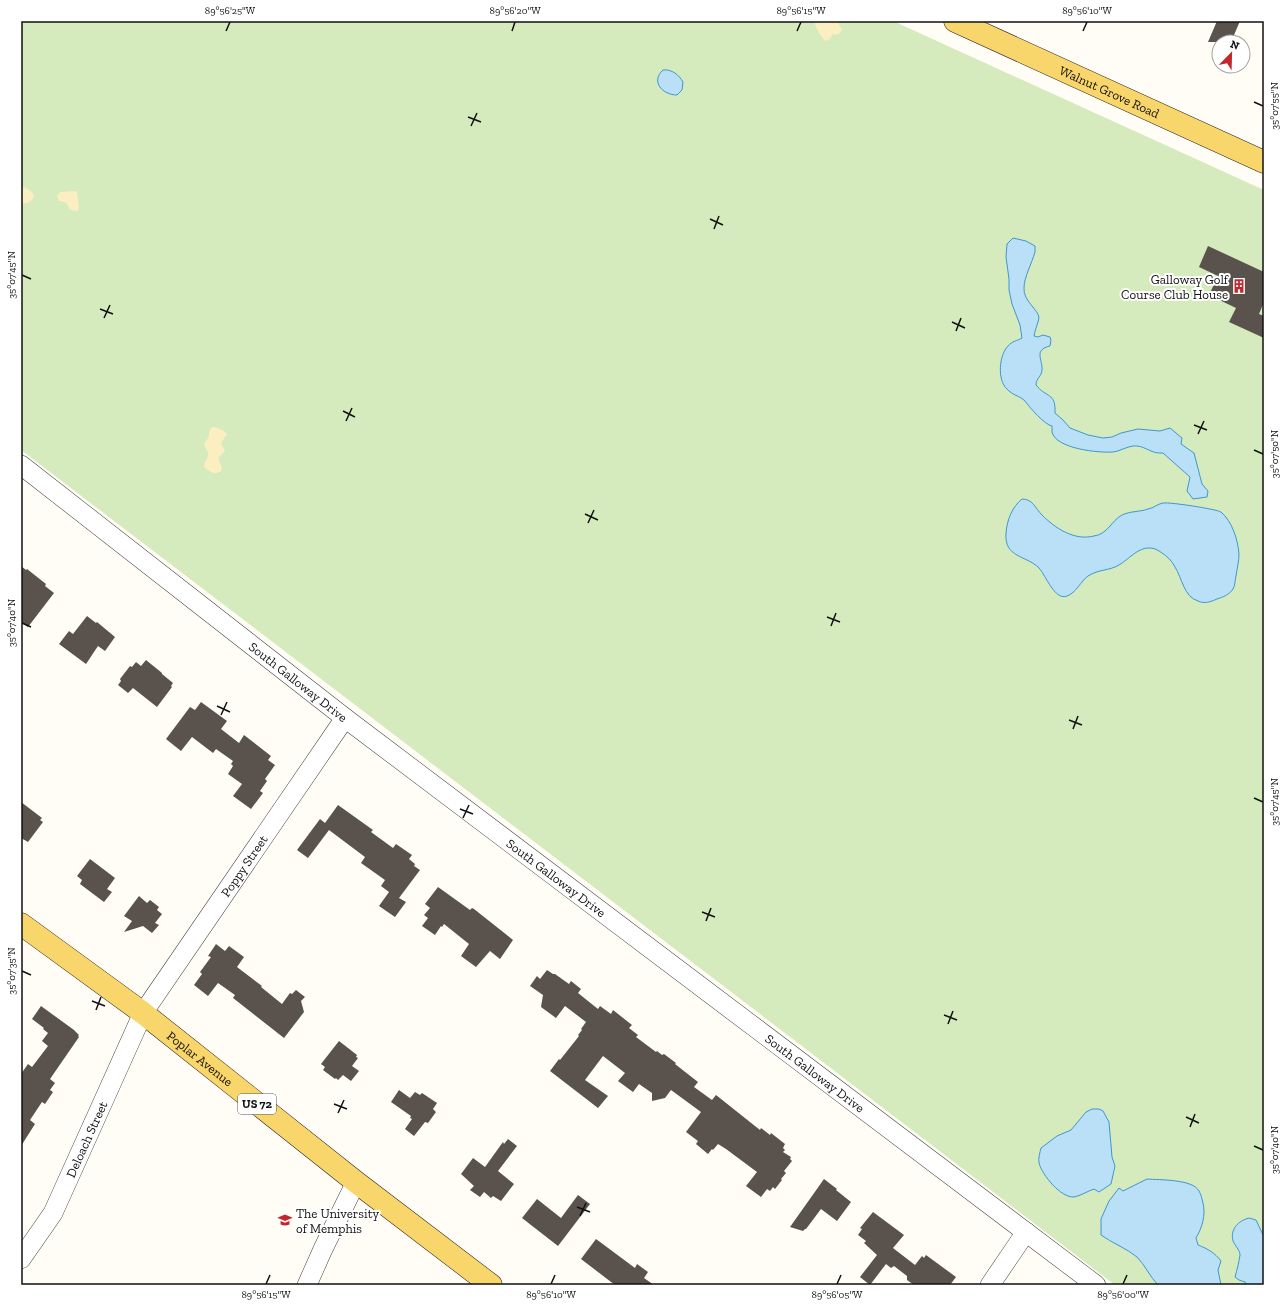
<svg xmlns="http://www.w3.org/2000/svg" width="1285" height="1306" font-family="'Zilla Slab',serif">
<rect width="100%" height="100%" fill="#fffdf5"/>
<path fill="#d5ebbd" d="M21,21h872l371,169v1095h-149l-1094,-835z"/>
<path fill="#fbeec1" d="M814,21h25v4l3,4 -2,4 -4,2 -3,-1 -3,5 -4,2c-5,-3 -11,-15 -12,-20z
M24,187l7,4 3,5c-2,6 -7,8 -13,7v-15z
M76,191l1,1 2,16 -1,3 -7,-1c-6,-6 -1,-7 -12,-9l-2,-5 3,-4z
M212,427c5,0 12,3 15,7l-6,9 4,8 -7,7 4,9 -1,4c-6,5 -12,0 -17,-4 0,-5 3,-7 4,-12 1,-4 -2,-5 -3,-8 -2,-4 1,-5 3,-9 2,-4 0,-7 4,-11z"/>
<path fill="#b9e0f7" stroke="#3f96cf" d="M663,70c9,-1 16,5 20,12l-1,8 -5,5c-14,0 -27,-13 -14,-25z
M1013,238l13,3 9,5v6c-3,11 -11,25 -11,36 -1,13 15,22 15,30 -1,5 -4,12 -5,18l4,1 5,-2 7,2 1,3 -1,6c-17,4 -7,14 -8,24 0,6 -6,8 -6,15 10,13 20,7 19,28l8,7 7,8 18,7 15,3 9,-1 9,-4 17,-4 22,2 10,-3 12,10 -1,6 13,9 8,31 6,7 -1,6 -14,2 -6,-8 3,-14 -27,-24c-12,1 -16,-6 -26,-7 -8,-1 -16,5 -24,6 -14,1 -57,-3 -61,-20 0,-2 0,-4 0,-6 -7,-1 -22,-18 -27,-25 -5,-5 -13,-6 -18,-12 -10,-9 -8,-34 1,-43 4,-5 9,-5 14,-8l-2,-13 -8,-21 -3,-14v-11l-3,-22 1,-13z
M1022,499c11,0 13,9 20,16 13,13 32,26 52,21 14,-2 17,-15 28,-21 8,-4 18,-3 26,-6 6,-1 9,-5 15,-6 7,-1 53,6 58,9 11,9 17,28 18,42 0,7 -2,15 -3,22 -1,4 -1,10 -3,13 -4,6 -10,8 -16,10 -7,3 -12,5 -19,2 -14,-4 -16,-23 -23,-34 -3,-6 -8,-11 -13,-14 -4,-3 -8,-5 -12,-5 -12,-1 -22,12 -31,17 -10,6 -20,4 -31,11 -7,5 -12,17 -21,20 -12,5 -21,-20 -28,-28 -13,-13 -35,-10 -33,-35 1,-13 6,-26 16,-34z
M1092,1109h7l4,2 6,11 3,35 3,9 -4,18 -12,8 -5,-3c-6,2 -14,7 -20,8 -13,1 -32,-22 -35,-34 -1,-4 1,-11 2,-15l16,-12 14,-6 15,-18z
M1147,1179c12,1 46,0 52,12 2,3 3,8 4,12 3,12 -1,25 -7,35l2,7c10,4 17,8 23,16l-3,9 3,15h-63c-8,-8 -13,-20 -21,-28 -11,-9 -25,-14 -36,-22v-16l8,-18 10,-13 4,3z
M1249,1218l7,2 8,17v48h-18l-1,-3 -6,-2 -4,-3c2,-7 4,-15 5,-22 0,-5 -5,-9 -7,-14 -3,-12 5,-20 16,-23z"/>
<path fill="#5a524d" d="M1217,21h23l-9,21h-23z
M1208,246l56,26v30l-5,12 5,2v22l-35,-16 7,-14 -27,-13 9,-19 -19,-9z
M21,566l5,4 1,-1 19,15 -1,2 9,7 -26,34 -7,-5z
M87,616l9,7 1,-1 18,15 -10,14 -7,-5 -12,18 -27,-20 10,-13 4,3z
M146,660l16,13v1l11,9 -2,3 1,1 -15,20 -24,-19 -5,5 -10,-8 3,-4 -1,-2 10,-13 2,1 4,-5 5,4z
M201,702l26,19 -6,8 18,14 5,-8 27,21 -3,4 7,5 -10,14 2,2 -7,10 3,2 -12,16 -18,-13 9,-12 -14,-10 5,-8 -2,-2 2,-3 -17,-12 -3,4 -21,-16 -11,14 -15,-12 24,-32 5,3z
M21,802l21,16 -2,2 3,2 -15,20 -7,-4z
M338,805l35,25 -2,2 22,16 3,-4 16,11 -3,4 6,5 -1,2 6,4 -21,28 7,4 -11,15 -16,-11 10,-14 -8,-6 4,-6 -24,-17 4,-6 -36,-27 -21,28 -11,-8 23,-31 5,4z
M90,859l25,19 -8,11 5,3 -8,10 -24,-18 2,-4 -5,-4z
M438,887l32,23 2,-2 2,1 39,31 -13,19 -10,-8 -14,16 -15,-11 8,-12 -25,-20 -2,3 -1,-1 -6,9 -13,-9 6,-8 -4,-3 6,-7 -5,-4z
M139,896l8,7 3,-3 9,7 -2,3 5,4 -7,9 4,2 -7,8 -9,-7 -19,6 8,-11 -8,-5z
M216,944l9,7 4,-5 15,11 -7,10 25,19 -1,1 21,17 8,-11 2,1 4,-4 9,7 -4,4 3,11 -20,26 -51,-40 2,-3 -17,-12 -10,13 -14,-11 8,-11 -2,-2 11,-15 -3,-1z
M547,970l6,4h2l14,10 2,-3 10,8 -3,4 20,16 2,-3 11,8 2,-4 19,15 -3,3 9,7 -2,2 20,15 1,-1 5,4 2,-1 12,9 -1,1 23,18 -4,5 18,13 4,-5 44,35 1,-2 9,7 1,-2 14,11 -2,4 2,2 -2,2 8,5 -1,2 2,2 -8,10 2,2 -5,6 1,1 -7,9 -2,-2 -3,4 -3,-2 -6,8 -15,-11 11,-14 -31,-23 -8,-5 -5,6 -1,-1 -4,5 -12,-10 2,-3 -12,-9 15,-20 -30,-22 -6,8 -13,3v-8l-13,-9 -6,8 -15,-11 7,-8 -22,-17 -18,24 23,16 -10,12 -48,-37 9,-12 1,1 19,-24 -1,-1 4,-5 -1,-1 5,-7 -21,-16 -9,12 -15,-11 2,-12 -13,-9 7,-10 3,3z
M41,1006l33,24 5,5 -1,1 1,1 -29,42 5,4 -5,7 3,2 -8,12 -3,-2 -12,18 5,4 -14,22v-72l7,-10 4,3 16,-21 -6,-5 6,-8 -5,-4 1,-1 -12,-9z
M339,1041l18,14 -1,2 2,1 -6,8 7,5 -8,10 -8,-6 -5,5 -2,-2 -1,1 -12,-9 2,-3 -4,-3z
M399,1090l11,8 5,-6 5,3 2,-2 15,10 -4,6 3,3 -8,11 -3,-1 -11,14 -9,-7 7,-10 -2,-1 1,-2 -20,-14z
M508,1139l9,7 -19,25 16,13 -13,17 -8,-5 -2,2 -7,-6 -4,5 -10,-7 4,-4 -13,-12 12,-16 12,9 18,-25 1,2z
M824,1179l13,10 -1,1 15,12 -14,19 -16,-12 -15,20h-1l-2,2 -13,-4z
M578,1195l12,9 -32,42 -36,-28 15,-19 24,19z
M873,1212l31,23 -11,13 22,17 7,-9 2,2 2,-3 30,22 -6,8h-36l-7,-5v-4l-13,-10 -3,2 -5,-4 -16,21 -10,-8 17,-22 -13,-12 2,-2 -8,-6 4,-6 -2,-1z
M596,1239l39,29 2,-4 11,8 -4,6 10,7h-39l-34,-26z"/>
<g fill="none" stroke-linecap="round" stroke-linejoin="round">
<defs>
<g id="minor">
<path id="s1" d="M21,465l324,253 751,567"/>
<path id="s2" d="M21,1259l32,-46 90,-200 202,-295"/>
<path d="M307,1285l16,-36 33,-67"/>
<path d="M990,1285l36,-53"/>
</g>
<g id="major">
<path id="s3" d="M955,21l309,141"/>
<path id="s4" d="M21,924l122,89 213,169 135,103"/>
</g>
</defs>
<use href="#minor" stroke="#444" stroke-width="20"/>
<use href="#major" stroke="#222" stroke-width="23"/>
<use href="#minor" stroke="#fff" stroke-width="19"/>
<use href="#major" stroke="#f9d66b" stroke-width="22"/>
</g>
<path fill="none" stroke="#111" stroke-width="1.5" d="M226,31l4,-9M512,31l3,-9M797,31l4,-9M1083,31l4,-9M1254,102l9,4M468,117l13,5M471,126l6,-13M710,219l13,6M714,229l5,-13M22,275l9,4M100,309l13,5M104,318l6,-13M952,322l13,6M956,331l5,-13M343,411l12,6M346,421l6,-13M1194,425l13,5M1198,434l6,-13M1254,450l9,4M585,514l13,6M588,523l6,-13M827,617l13,5M22,623l9,4M831,626l5,-13M217,706l13,6M221,715l6,-13M1069,720l13,5M1073,729l5,-13M1254,798l9,4M460,809l13,5M463,818l6,-13M702,912l13,5M706,921l5,-13M22,971l9,4M92,1001l13,5M96,1010l5,-13M944,1015l13,5M948,1024l5,-13M334,1104l13,5M338,1113l6,-13M1186,1117l13,6M1190,1127l5,-13M1254,1146l9,4M577,1207l13,5M580,1216l6,-13M266,1284l4,-9M551,1284l4,-9M837,1284l4,-9M1123,1284l4,-9"/>
<defs>
<symbol id="building-bare" viewBox="-9 -9 18 18"><path d="M-4-6H4V6H1V3H-1V6H-4ZM-2.5-4.3h1.7v1.8h-1.7ZM.8-4.3h1.7v1.8H.8ZM-2.5-1h1.7V.8h-1.7ZM.8-1h1.7V.8H.8Z" fill="#c4262e" stroke="#fff" stroke-width="2.5" paint-order="stroke"/></symbol>
<symbol id="university-bare" viewBox="-9 -9 18 18"><path d="M0-5L7-2L0 1L-7-2ZM-4 1L0 2.5L4 1V4Q0 6-4 4Z" fill="#c4262e" stroke="#fff" stroke-width="2.5" paint-order="stroke"/></symbol>
</defs>
<g fill-rule="evenodd">
<use href="#building-bare" x="1229" y="276" width="20" height="20"/>
<use href="#university-bare" x="275" y="1210" width="20" height="20"/>
</g>
<g text-anchor="middle" dominant-baseline="central" stroke-width="4" stroke-linejoin="round" paint-order="stroke">
<rect fill="#fff" stroke="#585858" stroke-width="1" x="238" y="1094" width="38" height="20" rx="3"/>
<g font-size="12" font-weight="bold" fill="#111">
<text x="257" y="1104">US 72</text>
</g>
<g font-size="13" fill="#111" stroke="#fff">
<text stroke="none"><textPath href="#s3" startOffset="170">Walnut Grove Road</textPath></text>
<text stroke="none"><textPath href="#s1" startOffset="352">South Galloway Drive</textPath></text>
<text stroke="none"><textPath href="#s2" startOffset="454">Poppy Street</textPath></text>
<text stroke="none"><textPath href="#s1" startOffset="676">South Galloway Drive</textPath></text>
<text stroke="none"><textPath href="#s4" startOffset="224">Poplar Avenue</textPath></text>
<text stroke="none"><textPath href="#s1" startOffset="1000">South Galloway Drive</textPath></text>
<text stroke="none"><textPath href="#s2" startOffset="137">Deloach Street</textPath></text>
</g>
<g font-size="13" fill="#111" stroke="#fff" text-anchor="end">
<text x="1228" y="279">Galloway Golf<tspan x="1228" dy="15">Course Club House</tspan></text>
<text x="296" y="1213" text-anchor="start">The University<tspan x="296" dy="15">of Memphis</tspan></text>
</g>
</g>
<rect width="1285" height="1306" fill="none" stroke="#ffffff" stroke-width="44"/>
<g transform="translate(1231 54) rotate(23)"><circle r="19" fill="#ffffff" stroke="#a0a0a0"/>
<path d="M0-3L7 15L0 10L-7 15Z" fill="#c4262e"/>
<text y="-6" font-size="11" font-weight="bold" text-anchor="middle" fill="#111111">N</text>
</g>
<rect x="22" y="22" width="1241" height="1262" fill="none" stroke="#111" stroke-width="1.5"/>
<g font-size="10" text-anchor="middle" fill="#111">
<text x="230" y="14">89°56'25"W</text>
<text x="515" y="14">89°56'20"W</text>
<text x="801" y="14">89°56'15"W</text>
<text x="1087" y="14">89°56'10"W</text>
<text transform="translate(1274 106) rotate(-90)" y="4">35°07'55"N</text>
<text transform="translate(11 275) rotate(-90)" y="4">35°07'45"N</text>
<text transform="translate(1274 454) rotate(-90)" y="4">35°07'50"N</text>
<text transform="translate(11 623) rotate(-90)" y="4">35°07'40"N</text>
<text transform="translate(1274 802) rotate(-90)" y="4">35°07'45"N</text>
<text transform="translate(11 971) rotate(-90)" y="4">35°07'35"N</text>
<text transform="translate(1274 1150) rotate(-90)" y="4">35°07'40"N</text>
<text x="266" y="1298">89°56'15"W</text>
<text x="551" y="1298">89°56'10"W</text>
<text x="837" y="1298">89°56'05"W</text>
<text x="1123" y="1298">89°56'00"W</text>
</g>
</svg>
